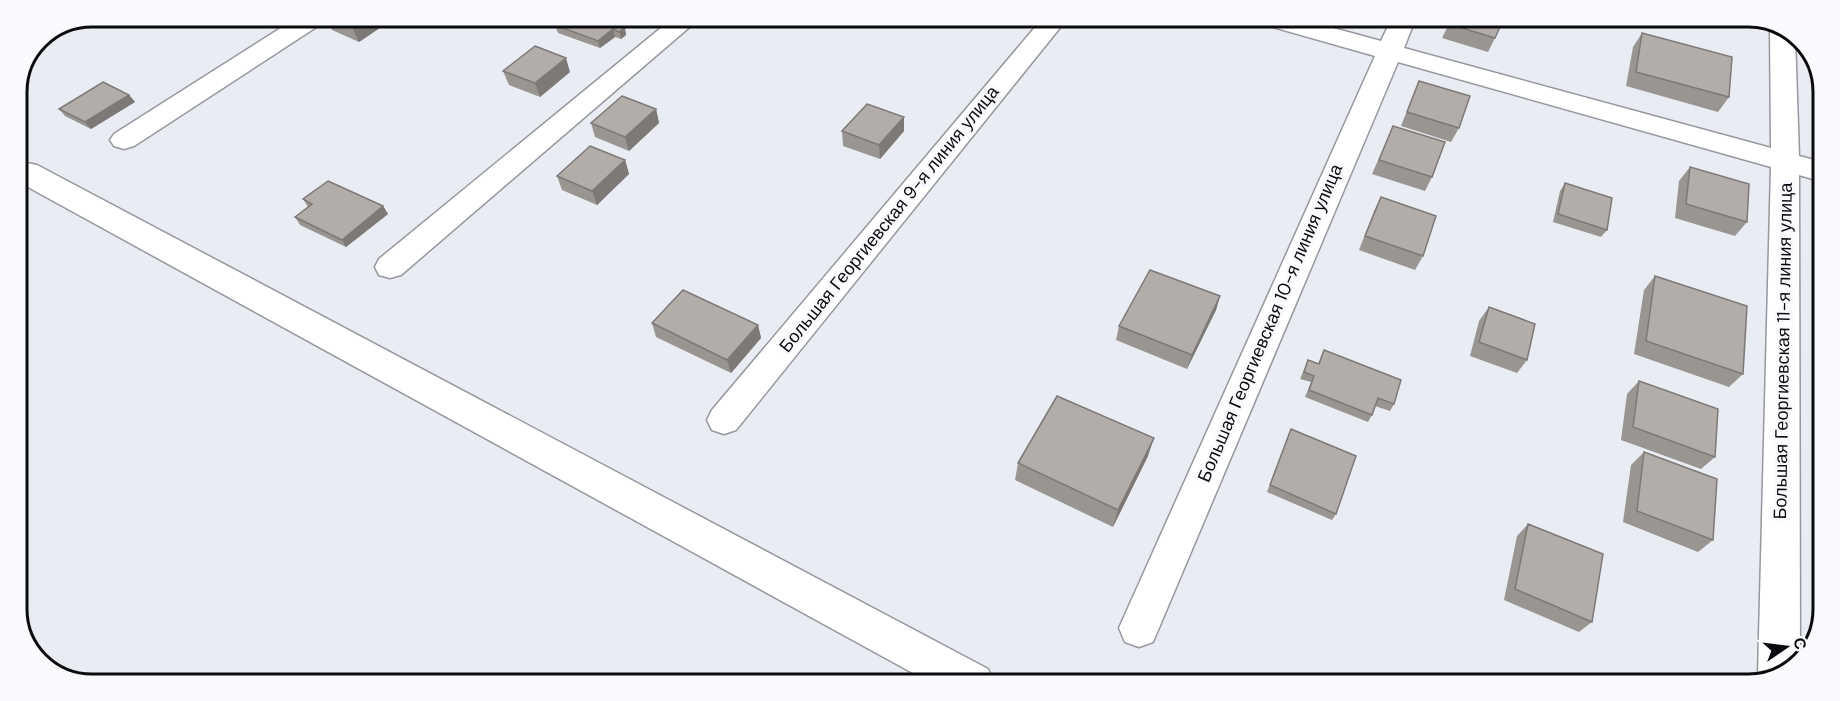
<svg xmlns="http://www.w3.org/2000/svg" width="1840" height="701" font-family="'DM Sans',sans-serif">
<rect width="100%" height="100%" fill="#eaecf3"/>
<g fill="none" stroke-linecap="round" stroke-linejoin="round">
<defs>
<path id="minor" d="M298,17h29l-3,5 -190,124 -10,3 -10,-3 -4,-6 4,-6z
M673,18h27l-299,257 -11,3 -11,-3 -4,-8 4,-8z
M1042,19h25l-331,411 -12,4 -12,-4 -5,-10 5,-10z
M1259,19h41l81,22 10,-21h24l-11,28 367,100 -1,-120 5,-6 20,14 4,120 24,6v20l-24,-7 1,485 -10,12 -29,9 -3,-6 13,-508 -373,-105 -245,580 -14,5 -14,-5 -6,-14 256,-572 -113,-32z
M17,161l20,4 951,504 6,14h-63l-914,-502z"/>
</defs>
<use href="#minor" stroke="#96989e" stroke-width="3"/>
<use href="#minor" fill="#fff" fill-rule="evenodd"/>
</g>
<path fill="#999590" d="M92,16l-39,24 -10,-4z
M325,17h67l1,2 -34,23 -27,-12z
M1451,20l44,18 -7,14 -46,-14z
M574,21l57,3 -6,5 1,6 -5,4 -6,-2 -15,11 -42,-15 -3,-8z
M1642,33l87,64 -11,15 -92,-26 7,-39z
M503,71l67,1 -30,25 -31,-12z
M1419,81l40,47 -8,14 -50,-16 12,-31z
M1823,90v36l-2,-1 -1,-31z
M129,95l6,7 -44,27 -26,-13 -6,-7z
M656,109l3,14 -30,28 -34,-14 -4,-14z
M904,117v14l-24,28 -37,-13 -1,-15z
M1393,126l39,51 -7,14 -53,-17z
M625,160l4,14 -32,31 -35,-15 -5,-14z
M1690,167l57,55 -12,14 -60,-18 4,-37z
M1565,183l42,47 -6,7 -48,-15 7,-31z
M1381,197l42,59 -8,14 -56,-20 15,-39z
M303,199l80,7 5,8 -42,33 -46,-22 -5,-8 13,-10z
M1655,276l88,98 -14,13 -95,-33 10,-64z
M1220,296l-4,14 -29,59 -71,-29 3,-14z
M1489,307l38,53 -10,13 -47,-17 9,-35z
M652,323l106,2 3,13 -30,35 -75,-36z
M1324,350l70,54 -4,7 -15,-5 -3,9 -4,7 -63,-25 6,-15 -11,-3 8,-19 10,4z
M1639,381l76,76 -14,12 -80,-29 6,-46z
M1291,429l45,85 -4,6 -65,-28 21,-56z
M1644,452l69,88 -15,12 -75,-30 8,-57z
M1148,456l-35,71 -98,-47 3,-17z
M1528,524l64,98 -13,10 -75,-32 13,-64z"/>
<path fill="#7d7976" d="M92,16h1l-40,24 -5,-6z
M368,17h24l1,2 -34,23 -7,-15z
M627,18h2l2,6 -6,5 1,6 -5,4 -3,-14z
M613,29l2,8 -15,11 -2,-7z
M566,58l4,14 -30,25 -5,-14z
M129,95l6,7 -44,27 -6,-7z
M656,109l3,14 -30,28 -4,-14z
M904,117v14l-24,28 -1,-14z
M625,160l4,14 -32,31 -5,-14z
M383,206l5,8 -42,33 -4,-7z
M1220,296l-4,14 -29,59 5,-14z
M758,325l3,13 -30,35 -4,-13z
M1154,438l-6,18 -35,71 5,-17z"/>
<path fill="#b2ada8" stroke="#7d7976" stroke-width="1.5" d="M327,17h41l-16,10z
M565,18l9,3 4,-3h49l-9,7 6,3 -5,4 -6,-3 -15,12 -43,-16z
M1451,20h52l-8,18 -46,-14z
M1642,33l90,24 -3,40 -93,-25z
M535,46l31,12 -31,25 -32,-12z
M1419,81l51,15 -11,32 -52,-16z
M103,82l26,13 -44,27 -26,-13z
M622,96l34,13 -31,28 -34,-14z
M867,104l37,13 -25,28 -37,-14z
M1393,126l52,16 -13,35 -53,-17z
M590,146l35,14 -33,31 -35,-15z
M1690,167l59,17 -2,38 -61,-18z
M328,181l55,25 -41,34 -47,-23 17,-13 -9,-5z
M1565,183l47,15 -5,32 -49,-16z
M1381,197l55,19 -13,40 -58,-20z
M1150,270l70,26 -28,59 -73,-29z
M1655,276l92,30 -4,68 -97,-33z
M683,290l75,35 -31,35 -75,-37z
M1489,307l46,17 -8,36 -48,-18z
M1324,350l77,30 -7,24 -16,-6 -6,17 -63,-25 5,-14 -10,-4 4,-12 11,4z
M1639,381l79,28 -3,48 -82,-30z
M1057,396l97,42 -36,72 -100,-47z
M1291,429l65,27 -20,58 -66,-29z
M1644,452l73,27 -4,61 -76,-29z
M1528,524l75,30 -11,68 -77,-33z"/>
<g text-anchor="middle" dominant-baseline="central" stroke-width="6" stroke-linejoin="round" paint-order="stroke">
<g font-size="18" fill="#0b0b0d" stroke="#f8faff">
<text transform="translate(889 219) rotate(-51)">Большая Георгиевская 9-я линия улица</text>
<text transform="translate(1270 323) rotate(-67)">Большая Георгиевская 10-я линия улица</text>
<text transform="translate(1783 351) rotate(-89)">Большая Георгиевская 11-я линия улица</text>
</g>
</g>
<path d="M0 0H1840V701H0ZM92 27H1748A65 65 0 0 1 1813 92V609A65 65 0 0 1 1748 674H92A65 65 0 0 1 27 609V92A65 65 0 0 1 92 27Z" fill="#f8faff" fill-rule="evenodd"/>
<path fill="none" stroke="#0b0b0d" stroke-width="3" d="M92 27H1748A65 65 0 0 1 1813 92V609A65 65 0 0 1 1748 674H92A65 65 0 0 1 27 609V92A65 65 0 0 1 92 27Z"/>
<g transform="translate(1786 647) rotate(76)" stroke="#f8faff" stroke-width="4.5" paint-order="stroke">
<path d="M0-4.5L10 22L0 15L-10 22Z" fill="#0b0b0d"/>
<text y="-9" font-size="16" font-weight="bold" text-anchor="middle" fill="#0b0b0d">С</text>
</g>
</svg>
